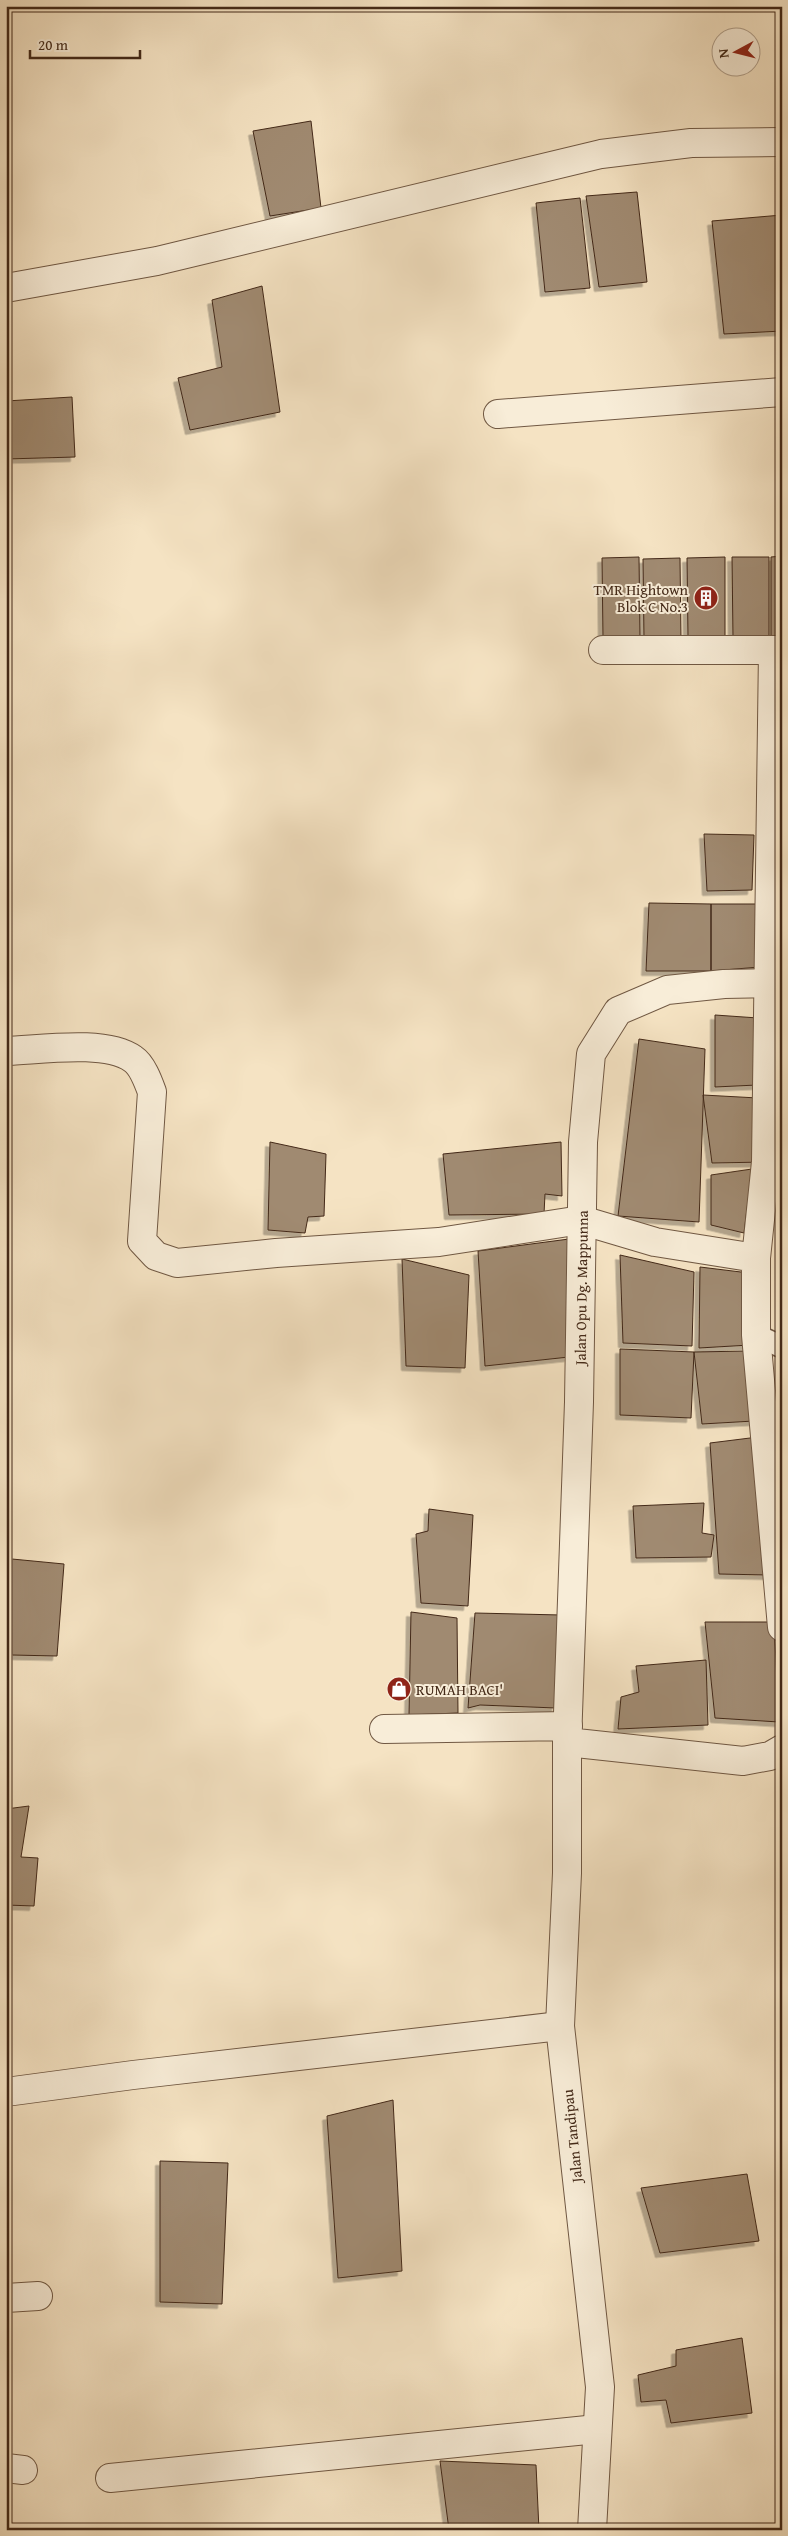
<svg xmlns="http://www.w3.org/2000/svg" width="788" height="2536" font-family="'Gentium Book Plus',serif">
<defs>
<filter id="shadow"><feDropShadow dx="-4.5" dy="4.5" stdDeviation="0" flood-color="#0004"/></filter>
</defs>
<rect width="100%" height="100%" fill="#f5e3c3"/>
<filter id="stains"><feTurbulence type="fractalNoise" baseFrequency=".004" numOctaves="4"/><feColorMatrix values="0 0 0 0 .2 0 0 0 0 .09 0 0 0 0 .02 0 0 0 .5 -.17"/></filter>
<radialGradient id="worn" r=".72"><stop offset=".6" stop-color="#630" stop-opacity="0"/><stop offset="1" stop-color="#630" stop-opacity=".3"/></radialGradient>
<path fill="#a08a71" stroke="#432918" filter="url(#shadow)" d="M311,121l10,87 -51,8 -17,-85z
M637,192l10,90 -48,5 -13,-91z
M580,198l10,90 -45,4 -9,-89z
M782,215v116l-58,3 -12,-113z
M262,286l18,126 -90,18 -12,-52 44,-11 -10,-67z
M72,397l3,60 -69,2v-58z
M782,556v81h-11v-80z
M639,557l1,81h-37l-1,-80z
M725,557v81h-37l-1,-80z
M732,557h37v81h-36z
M680,558l1,81h-37l-1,-80z
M704,834l50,1 -2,55 -45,1z
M649,903l62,1v67h-65z
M711,904h49v63l-49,4z
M715,1015l43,3 -1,67 -42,2z
M639,1039l66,10 -6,173 -81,-6z
M703,1095l55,3 8,64 -54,1z
M270,1142l56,12 -2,62 -16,1 -3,16 -37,-3z
M561,1142l1,54 -17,-2 -1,20 -95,1 -6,-61z
M752,1169l-8,64 -33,-8v-50z
M569,1239v118l-84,9 -7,-115z
M620,1255l74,17 -2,74 -69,-3z
M402,1259l67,16 -4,93 -59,-2z
M700,1267l49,6 1,72 -51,3z
M620,1349l74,3 -3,66 -71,-3z
M748,1351l6,70 -52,3 -8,-72z
M758,1437l10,138 -49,-1 -9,-131z
M704,1503l-2,30 12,2 -3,22 -75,1 -3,-52z
M429,1509l44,6 -5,91 -47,-3 -5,-69 12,-3z
M12,1559l52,5 -7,92 -45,-1z
M411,1612l46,6 1,95 -49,2z
M475,1613l86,2 -5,93 -76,-3 -12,3z
M705,1622h69l5,100 -64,-4z
M706,1660l2,65 -90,4 3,-32 18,-5 -3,-26z
M29,1806l-8,51 17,1 -4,48 -28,-1v-96z
M393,2100l9,171 -64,7 -11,-162z
M160,2161l68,2 -6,141 -62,-2z
M747,2174l12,67 -99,12 -19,-65z
M742,2338l10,75 -81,10 -5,-23 -25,2 -3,-27 38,-9v-16z
M440,2461l96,4 3,65h-90z"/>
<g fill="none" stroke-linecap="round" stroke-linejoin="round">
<defs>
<path id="service" d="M756,1335l26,12"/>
<path id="minor" d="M6,288l151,-27 444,-107 90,-11 91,-1
M498,414l284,-22
M603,650h179
M773,650l-7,512 -10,96v77l26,292
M6,1051c33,-1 99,-12 127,8 9,6 15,22 19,33l-10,149 14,15 21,7 99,-10 163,-11 142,-22 74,22 101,16
M384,1729l184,-3
M567,1742l176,19 27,-5 12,-7
M6,2298l32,-2
M6,2468l17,2
M110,2478l487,-49"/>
<g id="tertiary">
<path d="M6,2092l127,-17 427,-49"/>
<path id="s1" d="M592,2530l8,-143 -40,-361 7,-153v-131l12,-340 4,-260 8,-88 27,-43 49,-21 57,-6 58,-1"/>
</g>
</defs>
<use href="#service" stroke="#705843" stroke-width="24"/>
<use href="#minor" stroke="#705843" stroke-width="30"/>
<use href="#tertiary" stroke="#705843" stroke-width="30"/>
<use href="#service" stroke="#f8edd8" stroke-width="21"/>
<use href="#minor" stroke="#f8edd8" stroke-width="28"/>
<use href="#tertiary" stroke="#f8edd8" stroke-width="28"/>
</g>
<defs>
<symbol id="building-disc" viewBox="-11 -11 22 22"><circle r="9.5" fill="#8f2418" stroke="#f8edd8"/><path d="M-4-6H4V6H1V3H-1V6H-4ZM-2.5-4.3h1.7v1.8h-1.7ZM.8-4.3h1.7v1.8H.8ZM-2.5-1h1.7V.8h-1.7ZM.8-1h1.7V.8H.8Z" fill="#fff"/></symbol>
<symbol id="shop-disc" viewBox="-11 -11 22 22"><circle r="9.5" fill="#8f2418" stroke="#f8edd8"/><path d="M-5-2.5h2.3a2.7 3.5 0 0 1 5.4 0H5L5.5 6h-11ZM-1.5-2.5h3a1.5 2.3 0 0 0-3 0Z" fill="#fff"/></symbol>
</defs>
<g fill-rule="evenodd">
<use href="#building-disc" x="692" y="584" width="28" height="28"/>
<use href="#shop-disc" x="385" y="1675" width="28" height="28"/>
</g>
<g text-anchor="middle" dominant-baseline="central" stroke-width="4" stroke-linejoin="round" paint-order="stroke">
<g font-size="15" fill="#432918" stroke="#f8edd8" text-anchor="end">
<text x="688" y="589">TMR Hightown<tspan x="688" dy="17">Blok C No.3</tspan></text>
<text x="416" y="1689" text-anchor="start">RUMAH BACI'</text>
</g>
<g font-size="15" fill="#432918" stroke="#f8edd8">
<text stroke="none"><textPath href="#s1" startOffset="1245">Jalan Opu Dg. Mappunna</textPath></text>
<text transform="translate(572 2136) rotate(-96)">Jalan Tandipau</text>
</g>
</g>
<rect width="788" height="2536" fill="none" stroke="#f5e3c3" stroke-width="25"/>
<rect x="8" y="8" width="773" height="2521" fill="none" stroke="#432918" stroke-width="2.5"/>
<rect x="12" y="12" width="763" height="2511" fill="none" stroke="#432918"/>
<g transform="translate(736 52) rotate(263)"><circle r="24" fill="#f8edd8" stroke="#b09f8b"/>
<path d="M0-4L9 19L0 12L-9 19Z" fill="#8f2418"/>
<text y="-8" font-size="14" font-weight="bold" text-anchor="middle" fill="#432918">N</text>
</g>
<path d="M30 50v8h110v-8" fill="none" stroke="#432918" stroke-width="2.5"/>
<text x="38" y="50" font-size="15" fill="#432918" stroke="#f8edd8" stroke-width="4" paint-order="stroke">20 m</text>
<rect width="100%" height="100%" filter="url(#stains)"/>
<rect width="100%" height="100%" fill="url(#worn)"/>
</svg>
